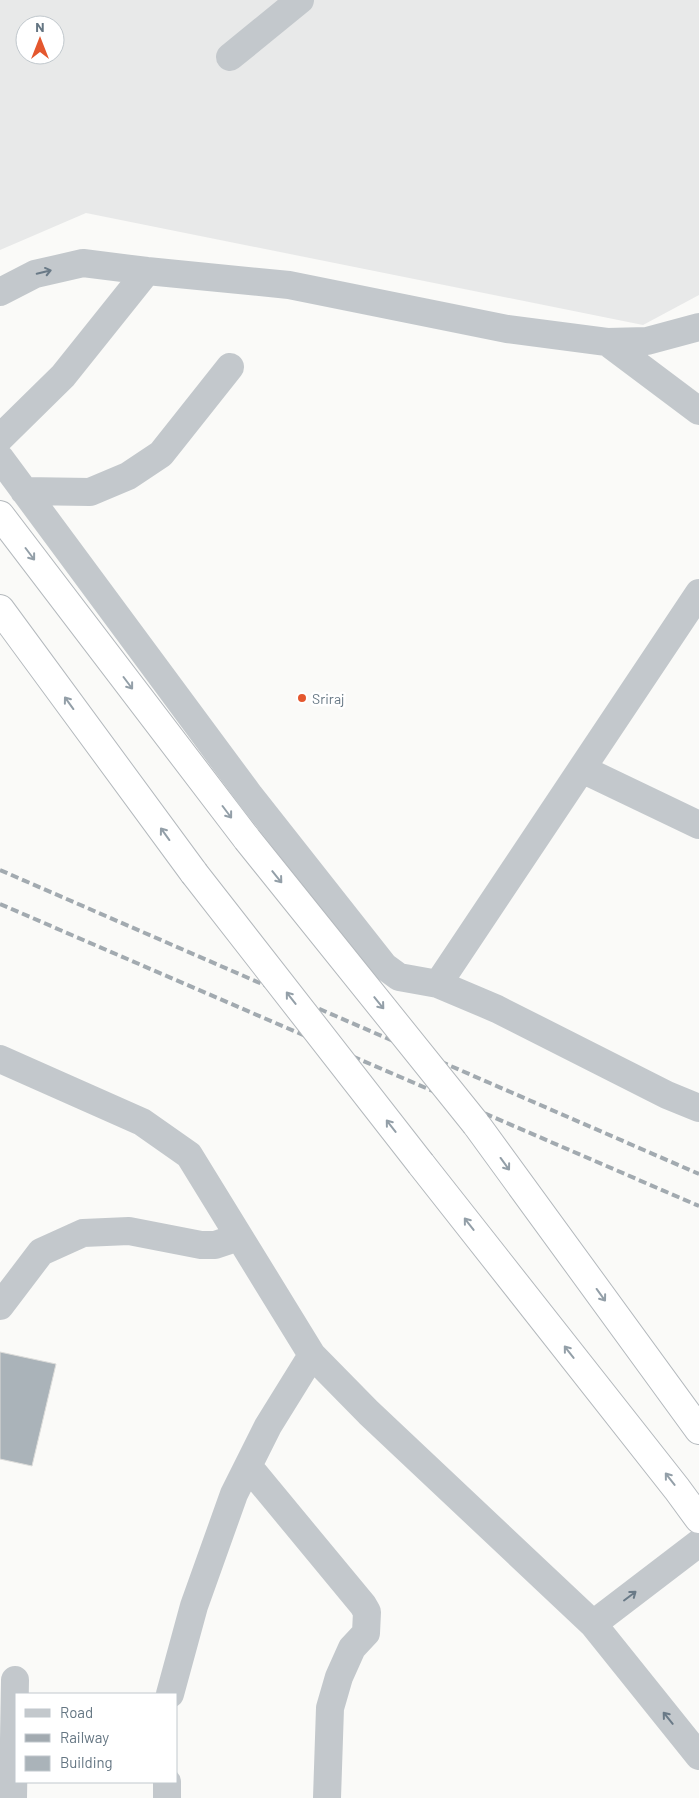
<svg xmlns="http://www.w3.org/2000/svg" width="699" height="1798" font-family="Barlow,sans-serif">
<rect width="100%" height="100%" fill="#fafaf8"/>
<path fill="#e8e9e9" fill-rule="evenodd" d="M0,0h699v295l-56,30 -557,-112 -86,37zM25,25h30v30h-30z"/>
<path fill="#aab3b9" stroke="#dcdcda" d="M0,1352l56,12 -24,102 -32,-7z"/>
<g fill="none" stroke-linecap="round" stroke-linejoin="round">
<defs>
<path id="highway" d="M0,515l247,324
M0,609l194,264
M476,1124l223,306
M421,1164l256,325 22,30"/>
</defs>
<use href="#highway" stroke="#b4b9bd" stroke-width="30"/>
<path stroke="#c3c8cc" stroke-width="28" d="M230,57l70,-57
M0,292l35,-18 48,-11 64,8 142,14 218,44 100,13 40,-1 52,-14
M607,342l92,69
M0,438l63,-62 84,-105
M0,458l250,338 134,170 15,11 39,7 59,25 170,86 32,13
M24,491l66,1 38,-16 33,-22 69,-87
M582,769l117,56
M438,984l261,-391
M0,1059l142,63 47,33 123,200 57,58 224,211 106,132
M0,1306l41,-54 42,-19 46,-2 72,14h14l24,-8
M248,1466l115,139 4,7 -1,21 -14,15 -13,29 -9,31 -3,90
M593,1624l106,-81
M170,1694l24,-88 40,-112 34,-68 44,-71
M13,1798l2,-118
M167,1798v-16"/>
<use href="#highway" stroke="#fff" stroke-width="28"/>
<path stroke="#a2aab0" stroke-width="4" stroke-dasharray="8 4" stroke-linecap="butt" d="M0,870l699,304
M0,904l699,302"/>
<defs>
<path id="highway-bridge" d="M247,839l229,285
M194,873l227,291"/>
</defs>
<use href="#highway-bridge" stroke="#b4b9bd" stroke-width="30" stroke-linecap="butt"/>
<use href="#highway-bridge" stroke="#fff" stroke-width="28"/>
</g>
<defs><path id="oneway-shaft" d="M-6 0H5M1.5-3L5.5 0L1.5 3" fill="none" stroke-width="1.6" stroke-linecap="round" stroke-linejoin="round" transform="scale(1.25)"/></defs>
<g stroke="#6a7a87">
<use href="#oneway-shaft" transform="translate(44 272) rotate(-13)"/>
<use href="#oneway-shaft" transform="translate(630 1596) rotate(-37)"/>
<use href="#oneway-shaft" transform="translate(668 1718) rotate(-129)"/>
</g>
<g stroke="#939fa8">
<use href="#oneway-shaft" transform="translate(30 554) rotate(53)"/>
<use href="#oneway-shaft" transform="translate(128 683) rotate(53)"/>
<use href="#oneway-shaft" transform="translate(69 703) rotate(-126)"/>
<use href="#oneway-shaft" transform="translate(227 812) rotate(53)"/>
<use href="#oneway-shaft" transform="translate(165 834) rotate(-126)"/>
<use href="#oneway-shaft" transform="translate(277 877) rotate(51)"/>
<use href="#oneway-shaft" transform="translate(291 998) rotate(-128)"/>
<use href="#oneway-shaft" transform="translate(379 1003) rotate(51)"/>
<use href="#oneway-shaft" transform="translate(391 1126) rotate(-128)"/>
<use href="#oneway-shaft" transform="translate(505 1164) rotate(54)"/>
<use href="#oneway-shaft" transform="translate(469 1224) rotate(-128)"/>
<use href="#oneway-shaft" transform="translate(601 1295) rotate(54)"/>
<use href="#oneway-shaft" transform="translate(569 1352) rotate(-128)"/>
<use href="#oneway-shaft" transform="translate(670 1479) rotate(-128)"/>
</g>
<circle fill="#e4572e" stroke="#fff" stroke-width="2" cx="302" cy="698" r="5"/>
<g text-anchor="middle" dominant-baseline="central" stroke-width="5" stroke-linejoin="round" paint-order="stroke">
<g font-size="14" fill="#657683" stroke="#fff" text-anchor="start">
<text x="312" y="698">Sriraj</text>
</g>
</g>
<rect x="15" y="1693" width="162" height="90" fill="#ffffff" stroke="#c1c8cd"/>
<rect x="25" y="1709" width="25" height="8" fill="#c3c8cc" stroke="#c1c8cd"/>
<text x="60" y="1718" font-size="15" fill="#657683">Road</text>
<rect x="25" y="1734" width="25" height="8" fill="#a2aab0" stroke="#c1c8cd"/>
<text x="60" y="1743" font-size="15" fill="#657683">Railway</text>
<rect x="25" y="1756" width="25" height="15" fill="#aab3b9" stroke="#c1c8cd"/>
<text x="60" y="1768" font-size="15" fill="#657683">Building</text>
<g transform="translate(40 40)"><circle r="24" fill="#ffffff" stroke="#c1c8cd"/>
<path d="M0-4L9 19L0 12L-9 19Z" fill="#e4572e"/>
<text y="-8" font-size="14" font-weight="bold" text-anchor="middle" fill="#657683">N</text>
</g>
</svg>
